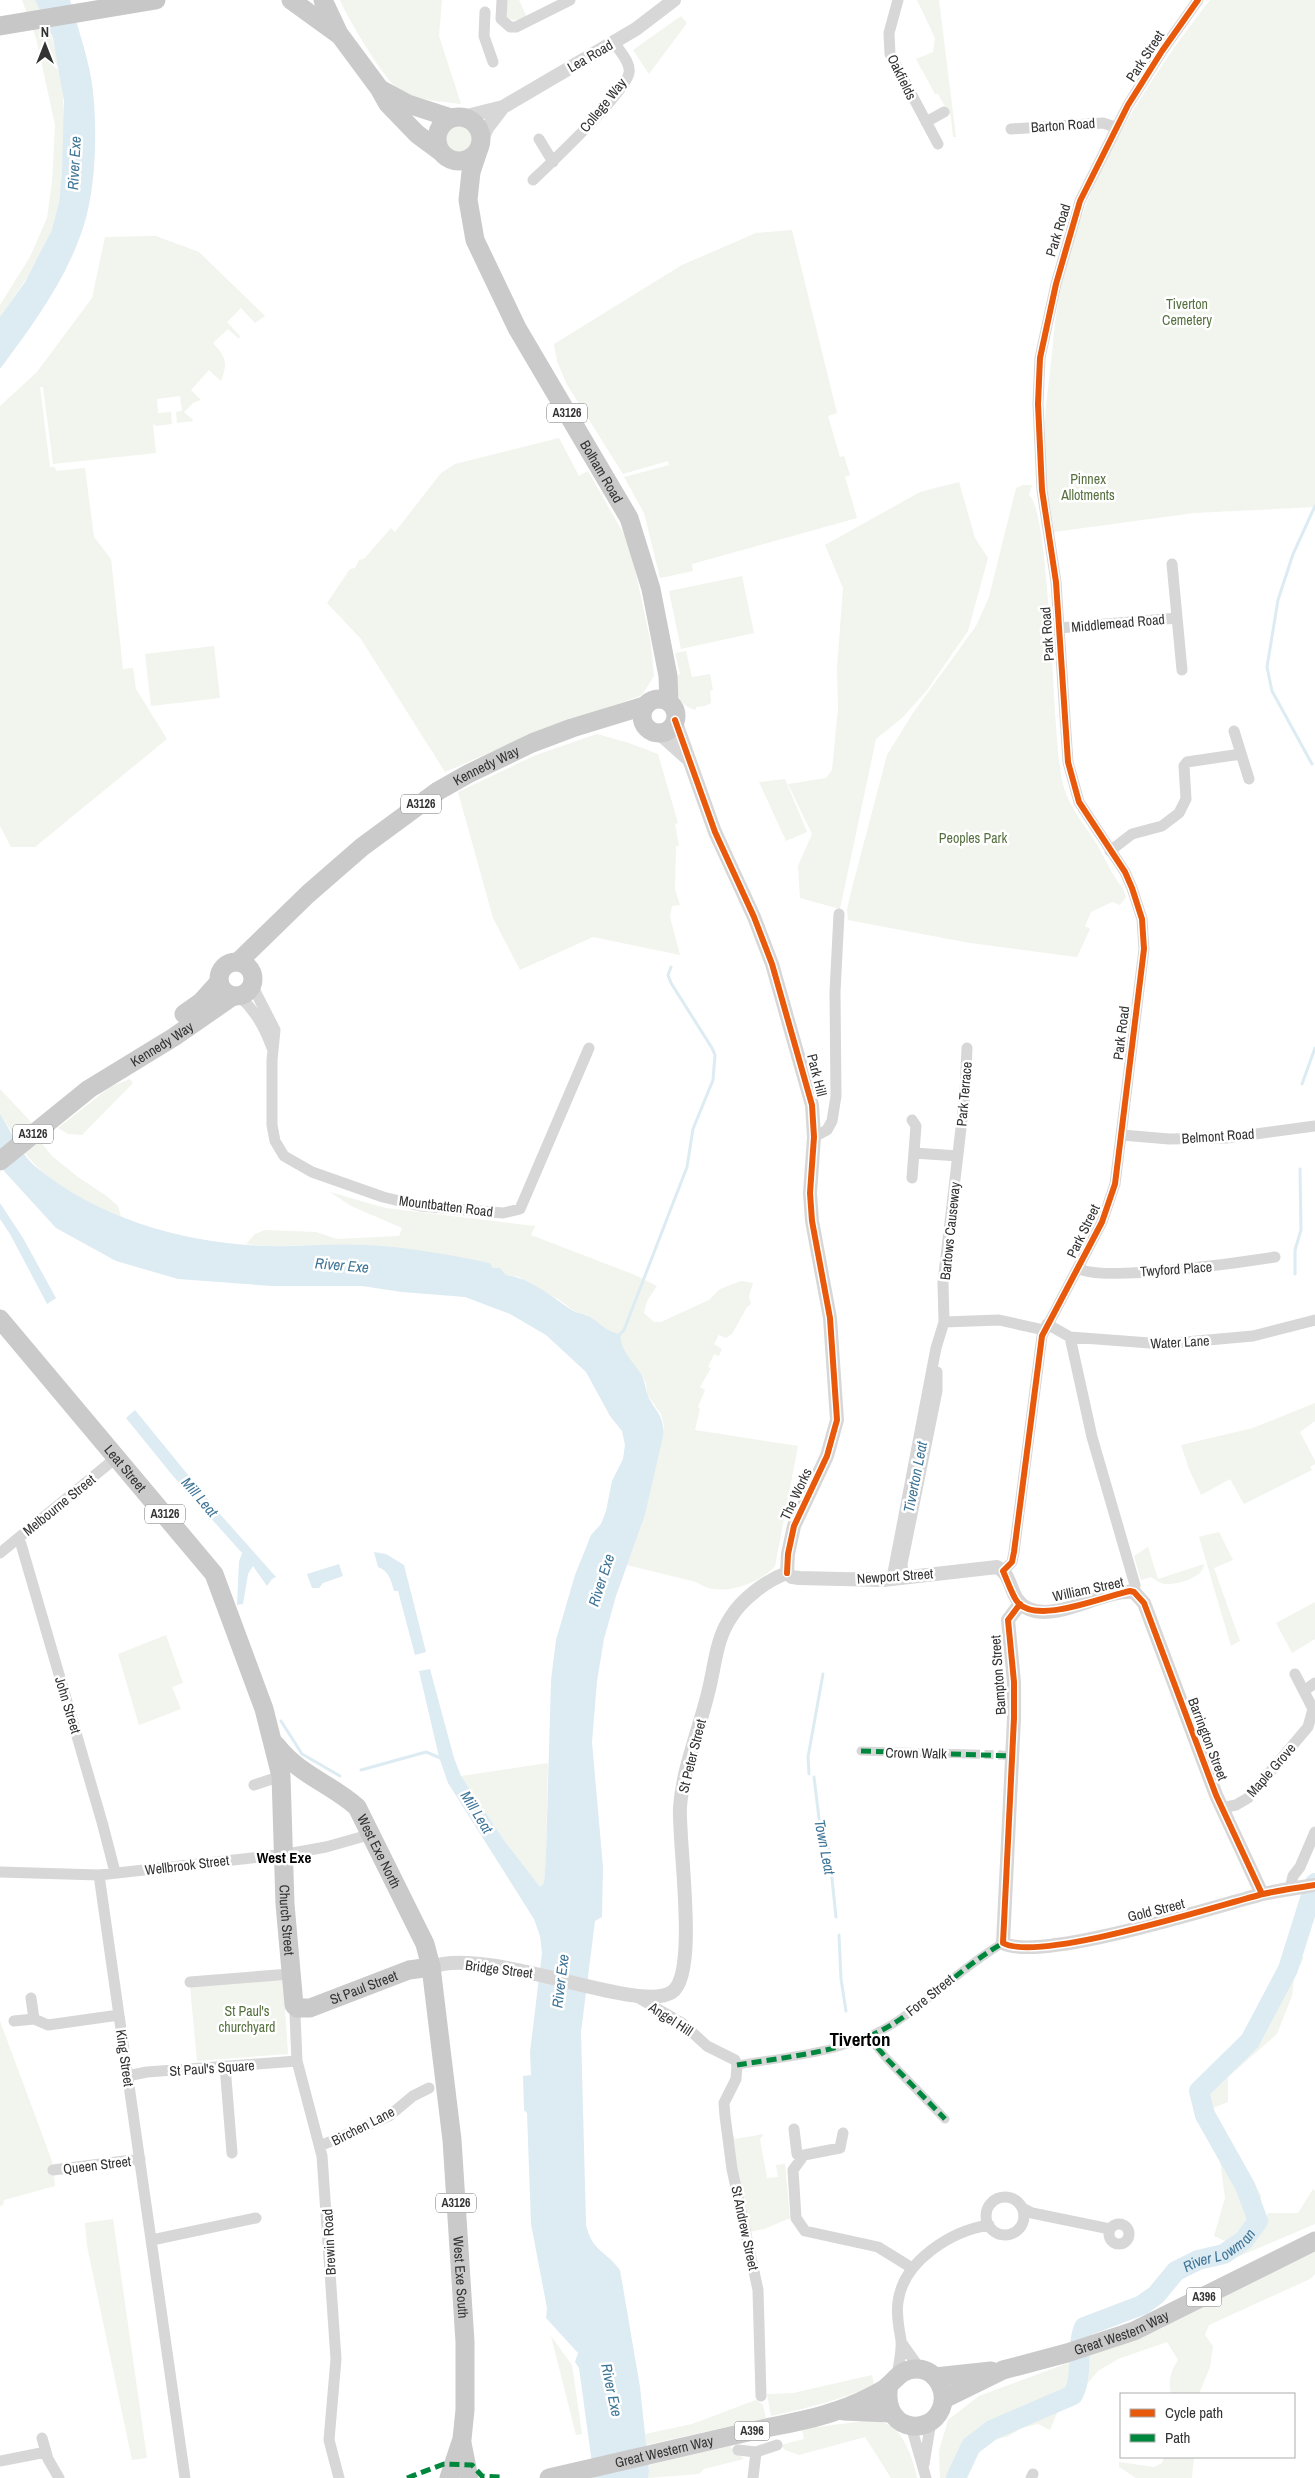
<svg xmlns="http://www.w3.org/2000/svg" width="1315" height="2478" font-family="'Archivo Narrow',sans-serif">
<rect width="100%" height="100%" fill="#fff"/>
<path fill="#f1f5ed" d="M22,0h13c32,54 32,122 26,183 -2,15 -3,34 -9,48 -13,31 -33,59 -52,86v-12l30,-48 17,-39 5,-36 3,-57 -19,-87z
M340,0h102l-3,36 22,68c-21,-3 -46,-3 -64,-16 -15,-12 -49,-69 -57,-88z
M507,0h12l8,17c-9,3 -15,6 -22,-2z
M917,0h22l17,137h-3l-2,-20 -13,-23h-3l-19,-35 17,-7 2,-14z
M1210,0h105v507l-121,6 -140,19c-3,-26 -10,-53 -10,-79 -1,-30 4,-61 7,-91 2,-17 3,-35 6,-53 18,-116 82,-218 153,-309z
M681,16l6,7 -38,51 -16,-24z
M444 139a16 16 0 1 1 32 0a16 16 0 1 1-32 0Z
M792,230l45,183 -9,3 12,41 4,-1 6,19 -5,2 12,41 -165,46 1,7 -33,7 -16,-65 -20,-36 45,-12 -1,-4 -45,13 -57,-91 -9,-22 -3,-17 128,-79 74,-32z
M156,236l43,16 66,64 -10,7 -14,-15 -14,14 13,14 -1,3 -11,-10 -15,14c13,14 15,20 8,38l-12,-11 -18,20 10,10 -8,3 -9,9 10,9 -17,2 -1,-11 6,-1 -2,-15 -23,3 1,14 13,-1 1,12 -16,2 -3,-2 3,29 -103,11 -10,-77h-3l10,80h5l1,4 29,-3 9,69 17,22 12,110 10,-1 3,21 31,50 -132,108h-24l-11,-21v-420l37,-34 55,-74 13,-61z
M559,438l20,38 9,-5 37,65 8,24 18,84 3,32 -12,19 -121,44 -76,33 -84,-133 -34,-36 23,-34 5,-1 4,-8 5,-1 27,-31 4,4 46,-59 14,-9z
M959,482l16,56 13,20 -20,73 -41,59 -25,28 -26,21 -36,170 -40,-11 -2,-32 14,-32 -24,-50 38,-6 6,-8 6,-62 -1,-40 6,-80 -18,-43 95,-53z
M1023,485h9l-3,10c22,17 23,241 33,285 5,25 21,42 34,63 9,15 16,32 27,46l3,8 -6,8 -8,-3 -21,10 -6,14 5,3 -13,28 -107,-14 -122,-23 -1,-11 5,-21 35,-133 26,-42 63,-87 13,-29 27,-109z
M742,576l12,57 -73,16 -12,-58z
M214,646l6,52 -69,8 -6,-52z
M686,651l6,26 18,-3 3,16 -3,1 1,12 -6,3 -9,1v3c-18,-5 -19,-15 -20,-32l4,-4 -5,-21z
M597,734l32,9 29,11 20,69 -3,1 4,22h-3l-1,44 5,15 -8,1 -2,11 10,38 -87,-18 -73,33 -27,-52 -35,-126 78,-37z
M785,779l22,53 -21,9 -27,-59z
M130,1079l3,4 -51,52 -14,-1 -10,-6 52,-41z
M0,1089l32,34 -17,14 -15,-23z
M40,1141l12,15 26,21 30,20 10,9 3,11c-37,-16 -72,-33 -97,-65z
M330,1192l55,16 150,18 -4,9 104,40 22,11 -10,15 -3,12 10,9h7l48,-22 11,-11 21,-8 12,2 -4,13 2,8 -4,3 -15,27 -6,4 -7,-3 -5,9 8,5 -3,7 -5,-2 -6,13 3,1 -11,19 5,3 -7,17 2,2 -5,21 103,16 -23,120c-18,20 -57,32 -79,16l-69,-17 18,-50 19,-89 -3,-12 -14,-20 -1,-11 -26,-38v-11l-11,-2 -23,-18 -9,-1 -19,-14 -23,-11 -16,-11 -13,-2 -13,-7 -3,-5 -122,-18 -104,1 -18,-2 9,-10 10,-4 51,2 21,7 62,-3 3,-8 -51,-22z
M1315,1403v18l-15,11 15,29v3l-5,3 2,3 -68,34 -14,-25 -29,16 -12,-26 -8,-24 72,-17z
M1219,1532l14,28 -19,8 26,73 -9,5 -32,-109z
M1148,1547l10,32 46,-15c0,14 -28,21 -39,20 -6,-1 -9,-4 -14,-7l-10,3 -7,-24z
M1315,1602v37l-23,14 -16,-30z
M166,1635l17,48 -11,4 9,22 -42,16 -21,-71z
M548,1763l-2,92 -2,28 -4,5 -34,-45 -45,-67z
M1287,1956l17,1 -10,21 -2,18 -15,38 -49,43v25l-15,6 48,87v19l-34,28 -13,-6 11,-38 -5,-37 -30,-65 48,-44 29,-53z
M283,1979l5,75 -91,7 -7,-75z
M0,2021l52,140 3,25 -51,14 -1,5 -3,1z
M764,2134l-4,5 7,39 11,-1 -2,-12 9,-1 5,54 -26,11 -15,3 -19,-93 4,-4 1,4z
M1313,2189l2,2v33l-101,43 4,-20 42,-13 8,-21h30z
M113,2219l34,239 -15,2 -45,-214 -2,-23z
M1315,2244v30l-5,5 -101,46 -4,10 8,11 -3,21 -11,27h-28c-3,-13 -1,-22 7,-34l-11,-18 -49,17 -20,12 -26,31 -15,11 -7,17 -12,-6 -16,4 -15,9 -23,4 -20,23 -5,14h-19l-1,-27 9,-31 31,-24 184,-68 -1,-3z
M551,2336l21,29 10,69 -6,1z
M872,2375l2,10c-33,15 -68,23 -103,31l-4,-22 26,-1z
M756,2400l7,5 3,13 -120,27 -1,-11 47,-10z
M864,2421c9,0 19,0 27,5 14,9 23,36 26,52h-26l-26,-41 -66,18 -14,-5 -4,-5 23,-6 -2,-10z
M730,2446l14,13 -40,10 -5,5 -51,4 1,-13z
M1164,2457h30l-2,21h-56l-17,-11v-5l35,5 8,-4z"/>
<path fill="#ddebf3" d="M35,0h35c7,25 16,51 21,77 7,43 6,110 -8,151 -17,52 -51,98 -83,141v-52l25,-35 27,-52 7,-28 3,-31 2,-70 -11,-63z
M0,1114c11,17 21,41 36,53 63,52 148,76 229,79 34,1 68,-3 102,-1 41,2 83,10 123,18l3,5h7l6,7c25,3 48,24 69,37 4,2 8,1 11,3 14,6 17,16 34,19 1,17 10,24 19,37 5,7 6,14 8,22 6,18 18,20 16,43l-18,79 -29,81 -12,43 -7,42 -5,61 11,125 -1,50 -7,4 -14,111 5,193c6,26 20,26 34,45l20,117 9,84 -1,7h-54l-15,-110 -4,-6 3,-9 -32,-35 1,-10 -16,-84 -4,-111 -3,-3 -1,-34 8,-1 -1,-23 12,-99 -2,-17 -6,-17 -86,-136 -9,-26 -20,-86 11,-2 24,89 7,18 45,67 34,44 4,-4 2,-28 5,-175 5,-40 19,-65 16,-40 10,-11 5,-13 6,-30 11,-22 2,-14 -3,-14 -12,-15 -24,-44 -40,-37 -36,-21 -45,-17 -63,-5 -40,-6h-90l-94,-7 -62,-18 -60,-33 -52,-57 -4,-7z
M0,1203l23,35 33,60 -9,6 -37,-70 -10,-15z
M135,1410l85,104 56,63 -4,2 -5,7 -14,-20 -5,8 -5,30 -6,1 2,-43 3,-9 -69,-77 -47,-58z
M374,1552l12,2 18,11 22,87 -11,3 -17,-64h-4c-3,-11 -5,-20 -16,-24z
M339,1564l4,12 -20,7 -4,5h-7l-5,-14z"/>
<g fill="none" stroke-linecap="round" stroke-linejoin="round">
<path stroke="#ddebf3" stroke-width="3" d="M1312,764l-40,-73 -5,-24 11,-67 15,-46 22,-48
M1302,1084l13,-36
M1295,1274v-24l6,-20 -1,-61
M620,1334l4,-4 63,-163 6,-38 20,-49 2,-25 -3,-7 -41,-65 -3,-8 3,-8
M281,1721l21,33 38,22
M361,1770l65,-18 17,7
M809,1774l-1,-17 15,-83
M814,1777l8,66 4,1 3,6 7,67
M839,1935l2,44 5,32"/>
<path stroke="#ddebf3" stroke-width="20" id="s1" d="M956,2478l15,-32 21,-16 81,-35c11,-21 2,-46 11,-68l58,-22 14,-10 20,-24 22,-11 26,-6 20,-14 14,-19 -13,-35 -40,-71 -6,-24 51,-50 38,-72 27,-86"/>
<path stroke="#d6d6d6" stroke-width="9" stroke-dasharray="9 4.5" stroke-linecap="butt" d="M971,1754l30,1"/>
<path stroke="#d7d7d7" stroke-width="9" d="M861,1751l110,3
M1001,1755l11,1
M868,2036l19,23 58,60
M737,2065c54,-9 115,-13 162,-45 36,-24 66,-55 104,-77"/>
<path stroke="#d7d7d7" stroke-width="11" d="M502,0l-1,19 9,8h6l54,-27
M898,0l-9,33 1,21 48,90
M485,12l-1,24 9,26
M926,122l18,-10
M1011,129l92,-6 12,4
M539,139l14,23
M533,180c18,-17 92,-87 96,-107 2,-11 -10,-22 -15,-31
M1172,564l10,106
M1059,628l118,-10
M1234,731l15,48
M1110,851l22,-17 30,-8 17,-13 7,-14 -2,-33 3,-4 54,-8
M252,985l23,45 -3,30v65l3,16 9,15 28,16 71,25 37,9 83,7 17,-4 69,-161
M239,996c16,14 26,32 33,52
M912,1120l4,6 -4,52
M1122,1135l47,4 57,-1 89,-12
M814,1137l13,-7 5,-9 4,-25 -1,-104 4,-78
M914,1153l44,3
M1078,1268c21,15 166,-6 197,-11
M944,1322l55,-2 45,10
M1047,1324l23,13 93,7 90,-8 62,-16
M1070,1337l22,100 43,148 -1,7
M17,1539l4,5 81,278 13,50
M0,1553l117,-96
M1003,1571l9,-9 2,-10 28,-216 60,-114 13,-38 29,-235 -2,-30 -10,-31 -7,-16 -46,-70 -11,-40 -12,-180 -14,-92 -4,-86 2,-46 16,-74 24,-83 48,-96 34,-54 36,-51
M903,1577l-1,-13 35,-173v-19
M892,1578l44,-230 8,-26 -1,-40 22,-188 2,-46
M1304,1691l11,-8
M254,1785l27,-9
M1221,1808l15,-3 12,-7 60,-71 5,-18 -18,-35
M0,1872l99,3 188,-21 39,-7 46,-13
M99,1875l86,603
M1290,1888l3,-12 7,-9 15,-35
M190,1982l100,-8
M637,1997l45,26 25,23 28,14 2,5 -1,14 -12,24 1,13 7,53 26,121 3,106
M31,1998l3,21 14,6 71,-10
M297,2008l-2,7 2,46 25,95 14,203 -7,81 10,38
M14,2021l20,-2
M225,2066l7,87
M127,2076l20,-4 150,-11
M794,2129l3,25 4,4
M843,2133l-3,15 -36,7 -11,15 3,48 9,13 73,16 34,21
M320,2146l69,-30 24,-20 16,-8
M53,2170l87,-11
M986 2216a19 19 0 1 1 38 0a19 19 0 1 1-38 0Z
M1022,2208l10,5 78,16
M1109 2234a10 10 0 1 1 20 0a10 10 0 1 1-20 0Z
M152,2240l104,-22
M901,2342l19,27
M897,2375c2,-11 5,-24 4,-35 -2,-12 -5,-25 -3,-38 5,-41 53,-71 91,-77
M911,2426l15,52
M42,2438l6,21 11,19
M738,2450l18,2
M0,2461l46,-9
M924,2464l7,-43
M753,2478l3,-26 21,-7
M1031,2478l2,-4"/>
<path stroke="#d7d7d7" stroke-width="14" d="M463,117l40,-10
M482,139l5,-11 16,-21 133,-78 38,-29
M675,720l40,112 39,85 18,47 40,141 2,32 -4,56 2,28 18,97 7,102 -10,36 -33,70 -6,28 -1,19
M659,733l28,25
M787,1573l5,4 7,1 84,2 114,-13c17,8 11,33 32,42 30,13 76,-21 105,-17l10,11 72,192 46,99
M1020,1604l-12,16 6,62v36l-11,225c36,20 213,-37 260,-49 17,-4 34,-6 52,-9
M431,1967c57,-22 208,48 241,25 27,-18 6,-150 8,-185 3,-40 20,-79 29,-118 6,-24 7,-50 22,-72 11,-18 36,-37 56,-44"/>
<g stroke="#cacaca" stroke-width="19">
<path d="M291,0l47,34"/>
<path d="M323,0l16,34 40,54 9,16 29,30 23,17"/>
<path d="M382,90l26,14 43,14"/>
<circle cx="459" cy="139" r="22"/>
<path id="s2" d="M478,151l-7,21 -3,28 7,40 42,88 112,190 22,71 17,87 1,26"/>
<circle cx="659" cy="716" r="17"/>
<circle cx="236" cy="979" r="17"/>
<path id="s3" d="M238,962l70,-68 54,-47 76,-56 30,-17 64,-31 40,-15 72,-22"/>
<path d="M184,1014l17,-12 18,-20"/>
<path id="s4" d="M0,1161l89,-72 85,-52 59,-41"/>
<path id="s5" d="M0,1319l214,255 50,135 17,67 4,128 9,101 3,3h13l99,-38 22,-3"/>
<path id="s6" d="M276,1745c22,29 55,39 81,62l68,137 6,23 21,173 13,202v68l-3,29 -13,39"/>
<path d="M935,2377l56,-6"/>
<path id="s7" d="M944,2399l59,-29 64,-17 67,-22 181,-90"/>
<path d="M844,2411l46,2"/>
<path d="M462,2443l7,35"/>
<path id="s8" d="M549,2478c66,-15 133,-31 199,-46 29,-7 61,-11 88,-21 15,-5 31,-12 45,-20 14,-8 18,-23 37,-22 19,1 30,23 23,40 -13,30 -61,20 -52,-24"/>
</g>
<path stroke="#c7c7c7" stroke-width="19" d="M0,26l156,-26"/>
<path stroke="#00873e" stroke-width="5" stroke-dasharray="10 5" stroke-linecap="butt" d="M861,1751l151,5
M868,2036l19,23 58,60
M737,2065c54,-9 115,-13 162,-45 36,-24 66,-55 104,-77
M407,2478l37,-14 28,1 10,11 19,1"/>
<defs>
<path id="cycleway" d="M1198,0l-36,51 -34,54 -48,96 -24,83 -16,74 -2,46 4,86 14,92 12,180 11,40 46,70 7,16 10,31 2,30 -29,235 -13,38 -60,114 -28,216 -2,10 -9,9c4,9 8,21 13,29 17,27 89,-4 114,-9l4,1 10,11 72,192 46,99
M675,720l40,112 39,85 18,47 40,141 2,32 -4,56 2,28 18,97 7,102 -10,36 -33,70 -6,28 -1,19
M1020,1604l-12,16 6,62v36l-11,225c36,20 213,-37 260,-49 17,-4 34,-6 52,-9"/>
</defs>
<use href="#cycleway" stroke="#fff" stroke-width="9"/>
<use href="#cycleway" stroke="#e8590c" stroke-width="6"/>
</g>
<g text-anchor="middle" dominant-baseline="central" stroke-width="5" stroke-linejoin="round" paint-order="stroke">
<g fill="#fff" stroke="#707070" stroke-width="1">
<rect x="547" y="403.5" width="40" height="19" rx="4"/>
<rect x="401" y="794.5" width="40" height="19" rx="4"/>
<rect x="13" y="1124.5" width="40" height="19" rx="4"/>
<rect x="145" y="1504.5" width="40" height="19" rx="4"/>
<rect x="436" y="2193.5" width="40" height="19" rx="4"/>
<rect x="1186.5" y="2287.5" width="35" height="19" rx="4"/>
<rect x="734.5" y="2421.5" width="35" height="19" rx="4"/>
</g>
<g font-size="12" font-weight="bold" fill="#333">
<text x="567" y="413">A3126</text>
<text x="421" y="804">A3126</text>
<text x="33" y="1134">A3126</text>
<text x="165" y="1514">A3126</text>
<text x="456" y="2203">A3126</text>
<text x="1204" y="2297">A396</text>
<text x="752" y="2431">A396</text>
</g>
<g font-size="14" fill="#333" stroke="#fff">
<text transform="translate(590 56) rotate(-30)">Lea Road</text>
<text transform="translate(1145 56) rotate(-57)">Park Street</text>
<text transform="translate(902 77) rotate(64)">Oakfields</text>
<text transform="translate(603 105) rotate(-51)">College Way</text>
<text transform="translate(1063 125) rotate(-4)">Barton Road</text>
<text transform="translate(1058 230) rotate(-73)">Park Road</text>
<text stroke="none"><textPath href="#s2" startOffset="355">Bolham Road</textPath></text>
<text transform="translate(1118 623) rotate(-5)">Middlemead Road</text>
<text transform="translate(1047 634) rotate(-94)">Park Road</text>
<text stroke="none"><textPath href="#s3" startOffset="318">Kennedy Way</textPath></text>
<text transform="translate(1121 1033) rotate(-83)">Park Road</text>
<text stroke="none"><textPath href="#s4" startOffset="200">Kennedy Way</textPath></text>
<text transform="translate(817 1075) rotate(76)">Park Hill</text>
<text transform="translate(964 1094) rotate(-85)">Park Terrace</text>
<text transform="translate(1218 1136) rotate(-4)">Belmont Road</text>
<text transform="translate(446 1206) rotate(7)">Mountbatten Road</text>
<text transform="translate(950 1231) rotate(-84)">Bartows Causeway</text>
<text transform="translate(1083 1231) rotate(-64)">Park Street</text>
<text transform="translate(1176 1269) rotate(-4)">Twyford Place</text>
<text transform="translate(1180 1342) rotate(-3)">Water Lane</text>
<text stroke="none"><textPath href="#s5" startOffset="195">Leat Street</textPath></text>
<text transform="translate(796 1494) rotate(-65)">The Works</text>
<text transform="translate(59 1505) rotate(-39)">Melbourne Street</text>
<text transform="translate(895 1576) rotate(-4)">Newport Street</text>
<text transform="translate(1088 1589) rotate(-12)">William Street</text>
<text transform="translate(998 1675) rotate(-94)">Bampton Street</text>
<text transform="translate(68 1705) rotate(73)">John Street</text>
<text transform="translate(1208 1739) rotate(69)">Barrington Street</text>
<text transform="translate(916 1753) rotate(1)">Crown Walk</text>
<text transform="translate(692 1756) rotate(-76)">St Peter Street</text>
<text transform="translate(1271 1770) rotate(-49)">Maple Grove</text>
<text stroke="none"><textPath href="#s6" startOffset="152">West Exe North</textPath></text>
<text transform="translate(187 1865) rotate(-7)">Wellbrook Street</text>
<text transform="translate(1156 1910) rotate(-14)">Gold Street</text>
<text stroke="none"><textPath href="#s5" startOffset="690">Church Street</textPath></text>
<text transform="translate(499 1969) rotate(7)">Bridge Street</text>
<text stroke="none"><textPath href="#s5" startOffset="850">St Paul Street</textPath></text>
<text transform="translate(930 1995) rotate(-39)">Fore Street</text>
<text transform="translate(671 2019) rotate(33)">Angel Hill</text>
<text transform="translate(125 2058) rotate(82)">King Street</text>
<text transform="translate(212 2068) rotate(-4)">St Paul's Square</text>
<text transform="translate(363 2126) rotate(-27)">Birchen Lane</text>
<text transform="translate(97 2165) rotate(-7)">Queen Street</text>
<text transform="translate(745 2228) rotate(78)">St Andrew Street</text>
<text transform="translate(329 2242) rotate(-93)">Brewin Road</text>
<text stroke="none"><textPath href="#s6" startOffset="591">West Exe South</textPath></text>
<text stroke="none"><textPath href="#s7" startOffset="190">Great Western Way</textPath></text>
<text stroke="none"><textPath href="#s8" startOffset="118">Great Western Way</textPath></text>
</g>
<g font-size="14" fill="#56703f" stroke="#fff">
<text x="1187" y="304">Tiverton<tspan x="1187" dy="16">Cemetery</tspan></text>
<text x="1088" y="479">Pinnex<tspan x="1088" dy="16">Allotments</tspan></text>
<text x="973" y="838">Peoples Park</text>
<text x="247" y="2011">St Paul's<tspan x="247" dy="16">churchyard</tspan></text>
</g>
<g font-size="15" font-style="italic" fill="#3f7597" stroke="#fff">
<text transform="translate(74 163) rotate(-87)">River Exe</text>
<text transform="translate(342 1265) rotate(5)">River Exe</text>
<text transform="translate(915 1477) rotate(-79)">Tiverton Leat</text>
<text transform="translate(200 1497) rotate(49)">Mill Leat</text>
<text transform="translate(601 1580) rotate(-72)">River Exe</text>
<text transform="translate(477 1812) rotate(58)">Mill Leat</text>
<text transform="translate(825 1847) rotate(79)">Town Leat</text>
<text transform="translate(560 1981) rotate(-83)">River Exe</text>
<text stroke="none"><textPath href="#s1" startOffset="378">River Lowman</textPath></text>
<text transform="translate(612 2390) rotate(78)">River Exe</text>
</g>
<g font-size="15" font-weight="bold" fill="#000" stroke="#fff">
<text x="284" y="1857">West Exe</text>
</g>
<g font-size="19" font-weight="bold" fill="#000" stroke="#fff">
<text x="860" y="2039">Tiverton</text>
</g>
</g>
<rect x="1120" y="2393" width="175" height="65" fill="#ffffff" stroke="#adadad"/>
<rect x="1130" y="2409" width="25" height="8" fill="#e8590c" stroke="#adadad"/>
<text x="1165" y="2418" font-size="15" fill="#333333">Cycle path</text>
<rect x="1130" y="2434" width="25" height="8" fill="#00873e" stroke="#adadad"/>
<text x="1165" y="2443" font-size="15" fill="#333333">Path</text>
<g transform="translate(45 45)" stroke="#ffffff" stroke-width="4" paint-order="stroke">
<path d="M0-4L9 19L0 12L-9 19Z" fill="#333333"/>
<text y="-8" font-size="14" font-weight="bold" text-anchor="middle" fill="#333333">N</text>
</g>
</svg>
